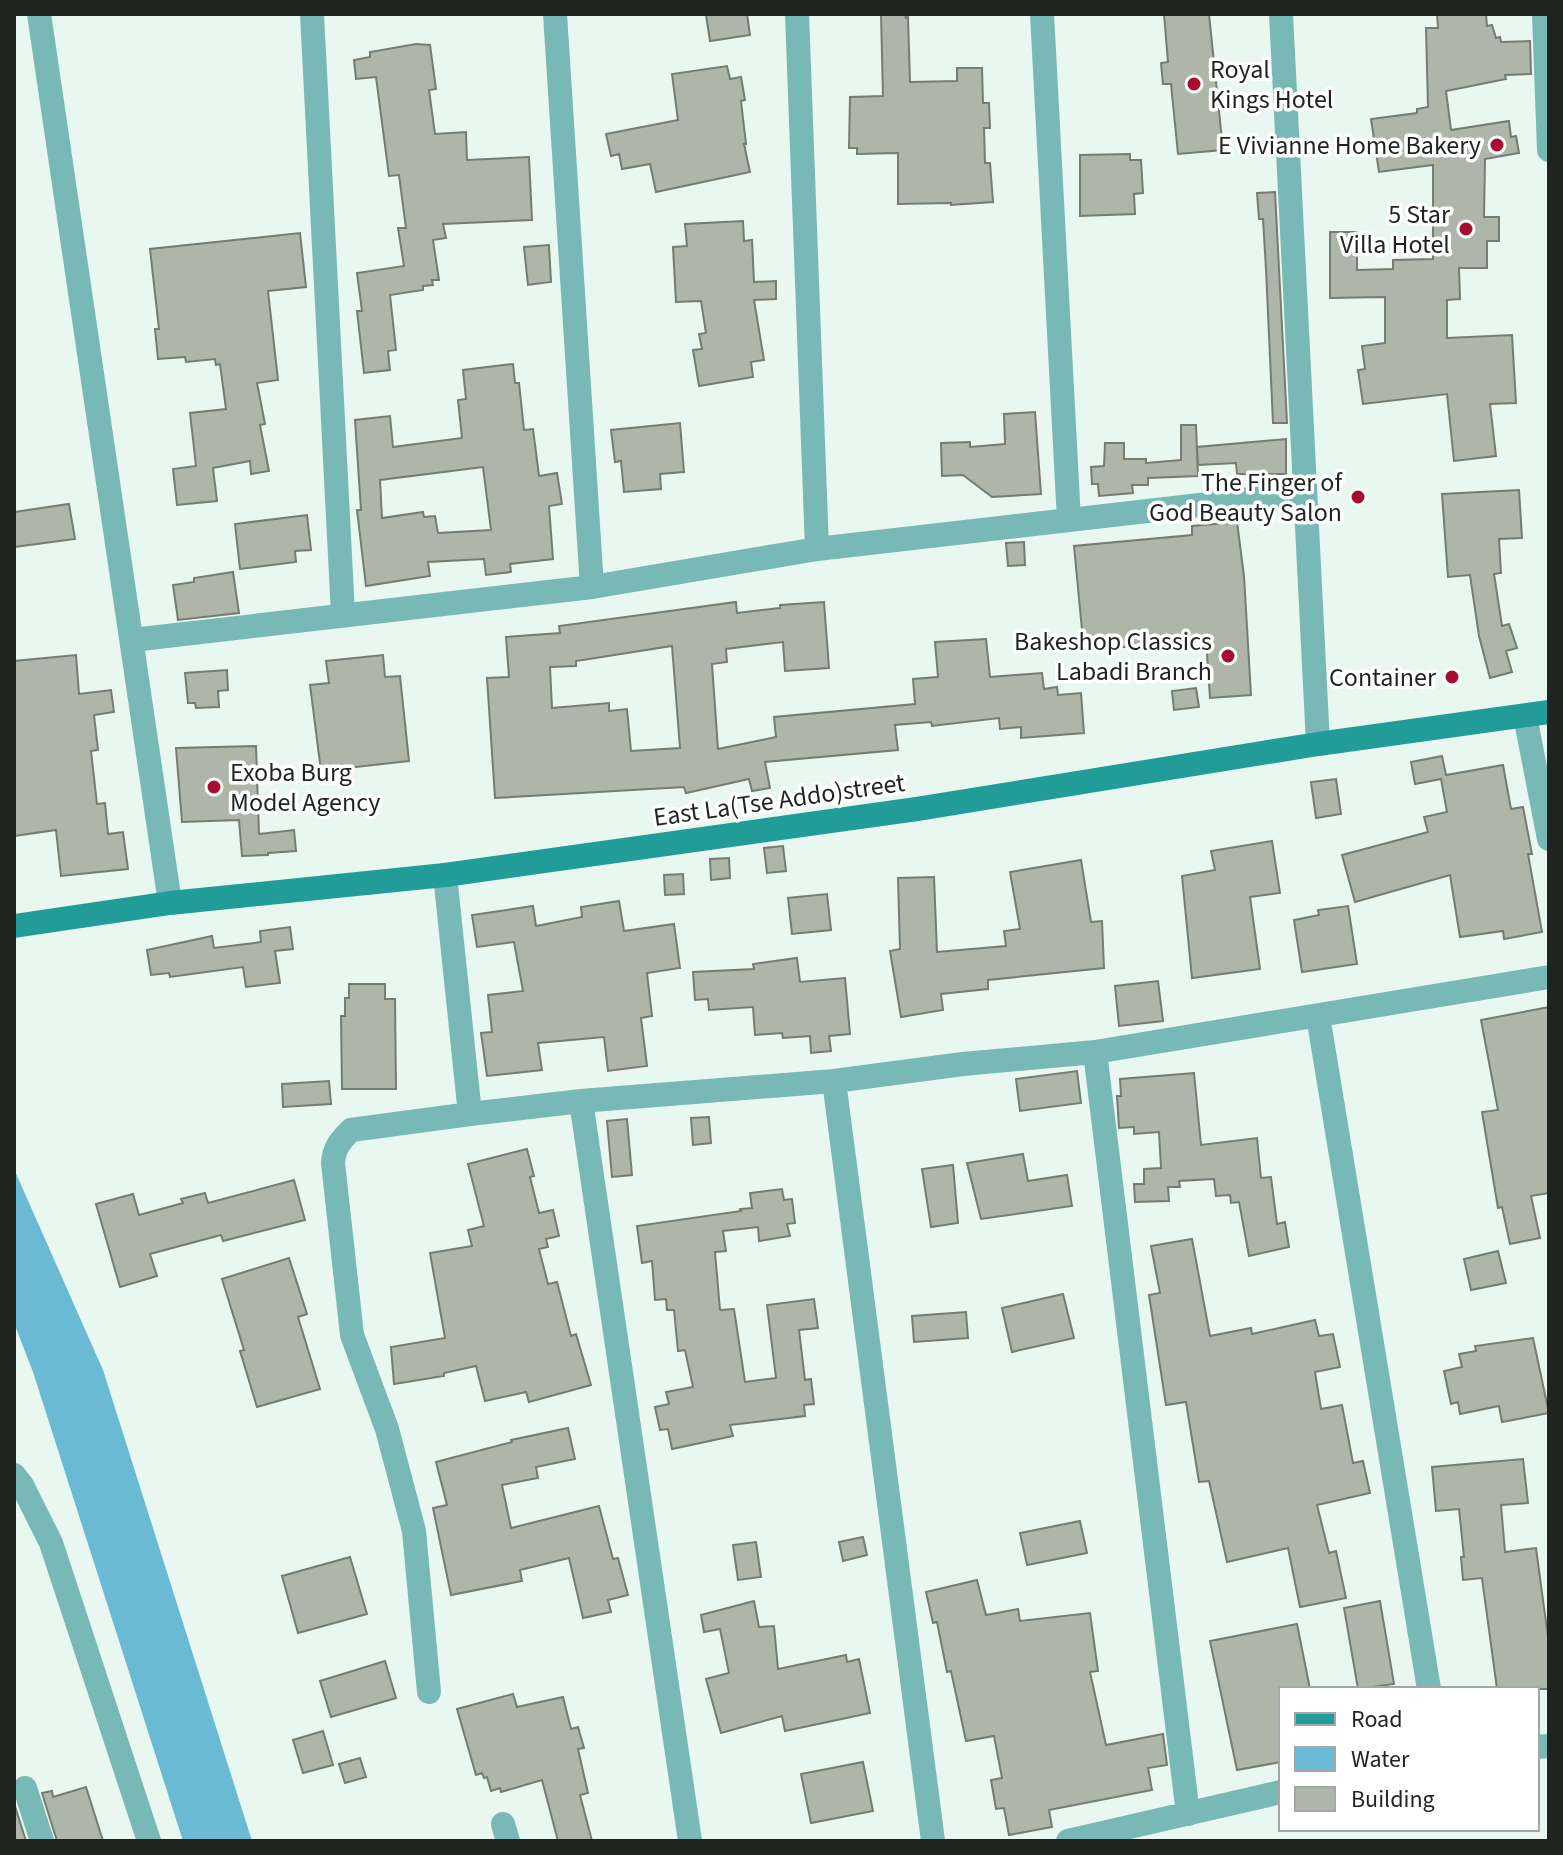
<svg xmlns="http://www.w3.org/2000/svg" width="1563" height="1855" font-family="'Source Sans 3',sans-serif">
<rect width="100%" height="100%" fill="#e8f7ef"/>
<path fill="#6abad5" d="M14,1169l89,201 149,471h-69l-150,-469 -19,-49z"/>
<path fill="#adb6a9" stroke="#757c71" stroke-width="2" fill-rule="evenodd" d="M716,14h31l3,21 -40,6 -4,-26z
M881,14h24l1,4 2,-1 2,65 47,-1v-13h25l1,35h6l1,25h-6l1,35h5l3,39 -42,3v-2l-53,1v-51l-41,1v-6h-8l1,-51 33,-1z
M1164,14h45l14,136 -45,4 -7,-70h-8l-2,-21 7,-1z
M1437,14h49l1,12 5,-1 4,13 4,-1 1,5 29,-1 1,33 -26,1 1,4 -60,12 5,39 58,-9 2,16 5,-1 3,17 -34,6 -1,58h15v24h-12v27h-28l1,31 -13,1v38l65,-3 4,68 -26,1 6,52 -42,5 -7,-67 -84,10 -5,-34 7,-1 -3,-23 23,-3v-46l-55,1v-66h27v38l36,-1v-9l40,-1v-94l-54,7 -8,-53 46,-6v-4l11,-2 -2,-79h12z
M416,44l14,1 6,44 -7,1 6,44 31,-2 1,28 62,-3 3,63 -89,4 3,14 -13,2 6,40h-7l1,5 -10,1v4l-33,5 6,55 -8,1 2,19 -26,3 -7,-62h5l-5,-38 47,-7 -6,-38h8l-7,-53 -10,1 -13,-99 -20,2 -2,-19 16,-3v-5z
M727,66l3,13 11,-2 4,23 -4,1 5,43h-2l6,28 -94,20 -6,-28 -28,5 -3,-15 -8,2 -5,-22 72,-14 -6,-46z
M1130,154v6h11l2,33 -9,1 1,20 -55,2v-61z
M1275,192l12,231h-14l-7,-154 -3,-50h-4l-2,-26z
M743,221l1,20 8,-1 2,42 22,-1v18l-22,1 10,60 -13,2 2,15 -54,9 -6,-36 9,-1 -3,-15 7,-1 -5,-32 -25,1 -3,-55 14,-1 -2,-22z
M300,233l6,54 -38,4 10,89 -21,3 8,41 -5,1 9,46 -18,3 -1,-13 -37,7 4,33 -40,4 -4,-36 23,-3 -6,-53 36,-4 -6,-45 -4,1 -1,-6 -29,3 -1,-5 -27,2 -3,-30h4l-9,-80z
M549,245l2,37 -23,3 -4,-38z
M513,364l2,19h4l5,47 9,-1 6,47 18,-3 5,31 -13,2 4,53 -43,5 1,8 -25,3 -2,-16 -56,3 2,14 -64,10 -9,-76h4l-6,-90 35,-4 3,31 69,-9 -4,-38 8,-1 -3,-29zM483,467l8,63 -53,3 -3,-17 -11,1 -1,-5 -41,6 -2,-38z
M1035,412l6,82 -49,3 -29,-22 -21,1 -1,-33 29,-1v5l35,-3 -1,-30z
M680,423l4,49 -24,2 1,15 -37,3 -3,-31 -6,1 -4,-32z
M1181,425h15l2,51 -50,2v7h-16l1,8 -34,3 -1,-12h-6l-1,-17 13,-1 1,-23h19v16h22v4l35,-3z
M1286,439v35h-49l-1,-11 -38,2 -1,-18z
M1519,490l3,48 -23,1 2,34 -7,1 8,52 7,-2 8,24 -11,3 6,21 -22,6 -11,-42 -9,-61 -22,2 -6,-83z
M69,504l6,35 -61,8v-35z
M307,515l4,35 -16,1 1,11 -56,7 -5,-45z
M1237,522l7,54 7,119 -41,3 -4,-59 -122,12 -10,-105 118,-11v-9z
M1024,542l1,23 -17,1 -2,-23z
M233,572l6,41 -61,7 -5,-35 21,-3v-4z
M736,602l1,11 43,-5v-3l44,-3 5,66 -44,3 -2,-29 -57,7 1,13 -15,2 6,85 58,-12 -2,-20 141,-13 -2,-25 25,-2 -3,-35 51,-3 4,38 52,-4 2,16 13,-2 1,8 23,-2 3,40 -63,5v-11l-21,2 -1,-11 -67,8 -1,-4 -36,3 3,25 -133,12 5,26 -18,3 -3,-12 -63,14 -2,-6 -189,11 -8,-120 22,-1 -3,-40 54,-4 -1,-7zM672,646l8,102 -49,3 -4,-42 -18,2v-8l-57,5 -2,-41 26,-1v-5z
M76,655l3,39 32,-4 3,22 -20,3 4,35 -7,1 6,53 8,-1 3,31 15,-2 5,37 -67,7 -5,-46 -42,6v-175z
M383,655l2,22 15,-1 9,85 -88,10 -11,-86 19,-2 -3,-22z
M227,670l1,20 -10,1 1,16 -23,1 -1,-5h-7l-3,-30z
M1196,688l3,19 -25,3 -2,-19z
M256,746l3,88 35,-4 2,21 -28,2v2l-26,1 -3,-36 -57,2 -6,-74z
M1442,756l4,19 57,-10 8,44 12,-2 9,47h-4l14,78 -38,7 -1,-8 -43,6 -10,-62 -95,27 -13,-47 86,-23 -4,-15 23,-5 -6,-33 -26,5 -4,-22z
M1336,779l5,35 -25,4 -5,-36z
M1272,841l8,52 -30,4 10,72 -68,9 -10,-102 33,-6 -4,-19z
M783,846l3,25 -19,2 -3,-25z
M729,858l1,20 -19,2 -1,-21z
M1081,860l10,62 11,-1 2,47 -116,12v9l-47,5 2,16 -42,7 -11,-66 10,-2 -2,-71 36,-1 3,75 69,-6 -2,-15 16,-2 -10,-57z
M683,874l1,20 -19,1 -1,-20z
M827,894l4,36 -39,4 -4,-36z
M619,901l5,30 50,-7 6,44 -33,5 5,43 -11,2 6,48 -39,5 -4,-34 -66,6 4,27 -55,6 -6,-43 11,-1 -4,-37 35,-4 -9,-49 -37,5 -5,-32 61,-9 3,20 46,-9 -1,-10z
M1348,906l9,58 -55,8 -8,-52 25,-5 -1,-5z
M290,927l3,22 -18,2 5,32 -34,4 -3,-20 -73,10 -1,-4 -18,2 -4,-25 65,-14 2,12 47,-6 -1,-11z
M797,958l3,24 45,-4 5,56 -21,2 2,15 -20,2 -1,-17 -27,2 -1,-5 -27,2 -2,-28 -44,3 -1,-11 -13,1 -2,-28 61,-3 -1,-5z
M1158,981l5,40 -44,5 -4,-40z
M349,984h36v15h10l1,90h-54l-1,-73h4v-18h4z
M1549,1007v186l-18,3 9,42 -30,6 -8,-37 -4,1 -16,-96 16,-2 -17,-90z
M1077,1071l4,32 -61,8 -4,-32z
M1194,1073l7,72 56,-7 4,40 10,-1 6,47 8,-2 4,25 -40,9 -10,-54 -8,1 -1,-8 -14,1 -2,-17 -35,2 1,6h-12l1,14 -34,1 -1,-18h10v-15l17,-1 -2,-36 -25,2v-7l-15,1 -2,-32h4l-1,-17z
M329,1081l2,23 -48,3 -1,-23z
M709,1117l2,26 -18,2 -2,-27z
M627,1119l5,56 -20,2 -5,-56z
M527,1149l7,27 -4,1 9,36 14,-3 6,26 -13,3 2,8 -9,2 9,35 9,-2 14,54 5,-2 15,51 -62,17 -3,-10 -41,9 -9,-35 -32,7v3l-50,8 -3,-37 54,-9 -15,-85 42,-7 -4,-16 16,-4 -16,-62z
M1023,1154l5,27 39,-6 5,31 -91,13 -14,-56z
M953,1165l5,58 -27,4 -9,-58z
M294,1180l11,40 -82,21 -2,-6 -71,19 7,22 -37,11 -24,-83 37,-10 6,21 44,-12 -2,-4 24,-6 3,10z
M782,1189l2,11 8,-1 3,24 -8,1 3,12 -31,5 -1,-14 -35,4 3,20 -11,1 5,58 14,-1 11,73 31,-4 -9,-73 47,-6 4,29 -19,2 6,50 6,-1 3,25 -10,1 1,11 -75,9 3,11 -61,13 -4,-20 -8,1 -5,-23 14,-3 -3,-12 27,-5 -8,-37 -7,1 -4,-41h-7l-1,-11 -11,1 -3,-39 -10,2 -5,-37 104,-15 -1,-2 12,-1 -2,-15z
M1192,1239l18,97 41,-8 1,6 63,-14 4,16 14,-2 7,33 -25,5 6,37 21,-4 11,58 10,-2 7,32 -53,12 12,48 7,-2 10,47 -46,9 -12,-59 -61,14 -18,-81 -10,1 -13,-80 -20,3 -17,-110 11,-2 -9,-47z
M1498,1251l8,32 -35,7 -7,-31z
M289,1258l18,56 -9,3 22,72 -63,18 -17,-56 4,-1 -22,-71z
M1063,1294l11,44 -62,14 -10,-44z
M966,1312l2,26 -54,4 -2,-26z
M1533,1338l16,75 -47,9 -3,-16 -39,8 -2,-12 -7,2 -7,-33 18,-4 -3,-13 17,-3 -1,-5z
M568,1428l7,31 -39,8 2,11 -36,7 9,43 88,-22 14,53 5,-1 10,37 -20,5 3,12 -28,6 -14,-60 -49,12 2,11 -71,14 -18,-87 14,-3 -11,-43 76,-20 -1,-2z
M1523,1459l5,44 -27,2 4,47 31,-4 13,96v45h-52l-15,-111 -19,2 -2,-23h3l-5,-48 -23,2 -4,-44z
M1080,1521l7,32 -60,12 -7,-32z
M863,1537l4,18 -24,6 -4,-19z
M756,1542l5,35 -23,3 -5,-35z
M350,1557l17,57 -69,19 -16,-57z
M977,1580l9,35 32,-6 2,12 70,-8 8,58 -8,1 16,73 57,-11 4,31 -19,3 4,22 -103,20 3,17 -43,8 -5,-27 -8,1 -5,-29 11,-2 -8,-42 -28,5 -15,-70 -4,1 -10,-50 -4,1 -7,-31z
M754,1601l5,26 15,-1 4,43 68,-14 1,7 12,-3 11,54 -85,18 -3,-15 -61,17 -15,-54 23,-6 -9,-44 -16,3 -3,-17z
M1380,1601l14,83 -36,5 -14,-81z
M1297,1624l13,65h-29v73l-44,8 -27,-129z
M385,1661l11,37 -65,19 -11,-36z
M513,1694l4,13 46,-10 8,32 7,-2 6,21 -6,1 10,44 -8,2 12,46h-34l-16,-61 -41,12 -1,-4 -9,3 -4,-14 -3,1 -2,-5 -6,2 -19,-66z
M323,1731l10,34 -30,8 -10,-33z
M360,1758l6,19 -21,6 -6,-19z
M863,1762l10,49 -62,12 -10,-49z
M86,1787l17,54h-46l-15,-48 10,-2 1,6z
M14,1803l12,38h-12z"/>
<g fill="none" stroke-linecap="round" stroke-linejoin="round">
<path stroke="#78b9b7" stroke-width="24" d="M39,14l131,889
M312,14l31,600
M555,14l37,573
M797,14l20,535
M1042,14l27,506
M1281,14l37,730
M1544,14l5,136
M132,640l460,-53 225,-38 487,-56
M1525,716l24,123
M445,875l25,239 111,-13 253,-20 129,-17 132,-12 454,-75
M1318,1016l111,673
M1095,1052l93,762
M834,1081l99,760
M581,1101l109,740
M14,1475l8,10 29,58 98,298
M429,1692l-15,-161 -27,-102 -35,-94 -19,-172c1,-15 7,-22 18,-33l119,-16
M1537,1747l12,-1
M25,1788l17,53
M503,1824l5,17
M1068,1841l213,-49"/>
<path stroke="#219c99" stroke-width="24" d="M14,926l156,-23 275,-28 472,-66 401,-65 231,-32"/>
</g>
<g fill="#a70d31" stroke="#fff" stroke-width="3">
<circle cx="1194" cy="84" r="8"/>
<circle cx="1497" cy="145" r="8"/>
<circle cx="1466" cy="229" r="8"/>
<circle cx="1358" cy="497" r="8"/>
<circle cx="1228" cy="656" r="8"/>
<circle cx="1452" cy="677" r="8"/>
<circle cx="214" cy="787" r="8"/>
</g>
<g text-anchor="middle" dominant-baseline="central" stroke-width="7" stroke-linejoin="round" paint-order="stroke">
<g font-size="26" fill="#1f2421" stroke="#fff" text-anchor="end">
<text x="1210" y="69" text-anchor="start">Royal<tspan x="1210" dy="30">Kings Hotel</tspan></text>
<text x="1481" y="145">E Vivianne Home Bakery</text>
<text x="1450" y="214">5 Star<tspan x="1450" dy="30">Villa Hotel</tspan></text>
<text x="1342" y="482">The Finger of<tspan x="1342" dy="30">God Beauty Salon</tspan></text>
<text x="1212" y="641">Bakeshop Classics<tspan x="1212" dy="30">Labadi Branch</tspan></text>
<text x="1436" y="677">Container</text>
<text x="230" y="772" text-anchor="start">Exoba Burg<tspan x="230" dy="30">Model Agency</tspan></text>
</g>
<g font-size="26" fill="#1f2421" stroke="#fff">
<text transform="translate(779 800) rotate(-8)">East La(Tse Addo)street</text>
</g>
</g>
<rect width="1563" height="1855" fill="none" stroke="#1f2421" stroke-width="32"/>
<rect x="1279" y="1687" width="260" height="144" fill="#ffffff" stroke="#a5a7a6" stroke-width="2"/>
<rect x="1295" y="1713" width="40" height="12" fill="#219c99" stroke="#a5a7a6" stroke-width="2"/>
<text x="1351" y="1727" font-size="24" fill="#1f2421">Road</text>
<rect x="1295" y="1747" width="40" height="24" fill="#6abad5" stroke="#a5a7a6" stroke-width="2"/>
<text x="1351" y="1767" font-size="24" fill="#1f2421">Water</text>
<rect x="1295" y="1787" width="40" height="24" fill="#adb6a9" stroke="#a5a7a6" stroke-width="2"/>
<text x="1351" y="1807" font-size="24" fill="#1f2421">Building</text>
</svg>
